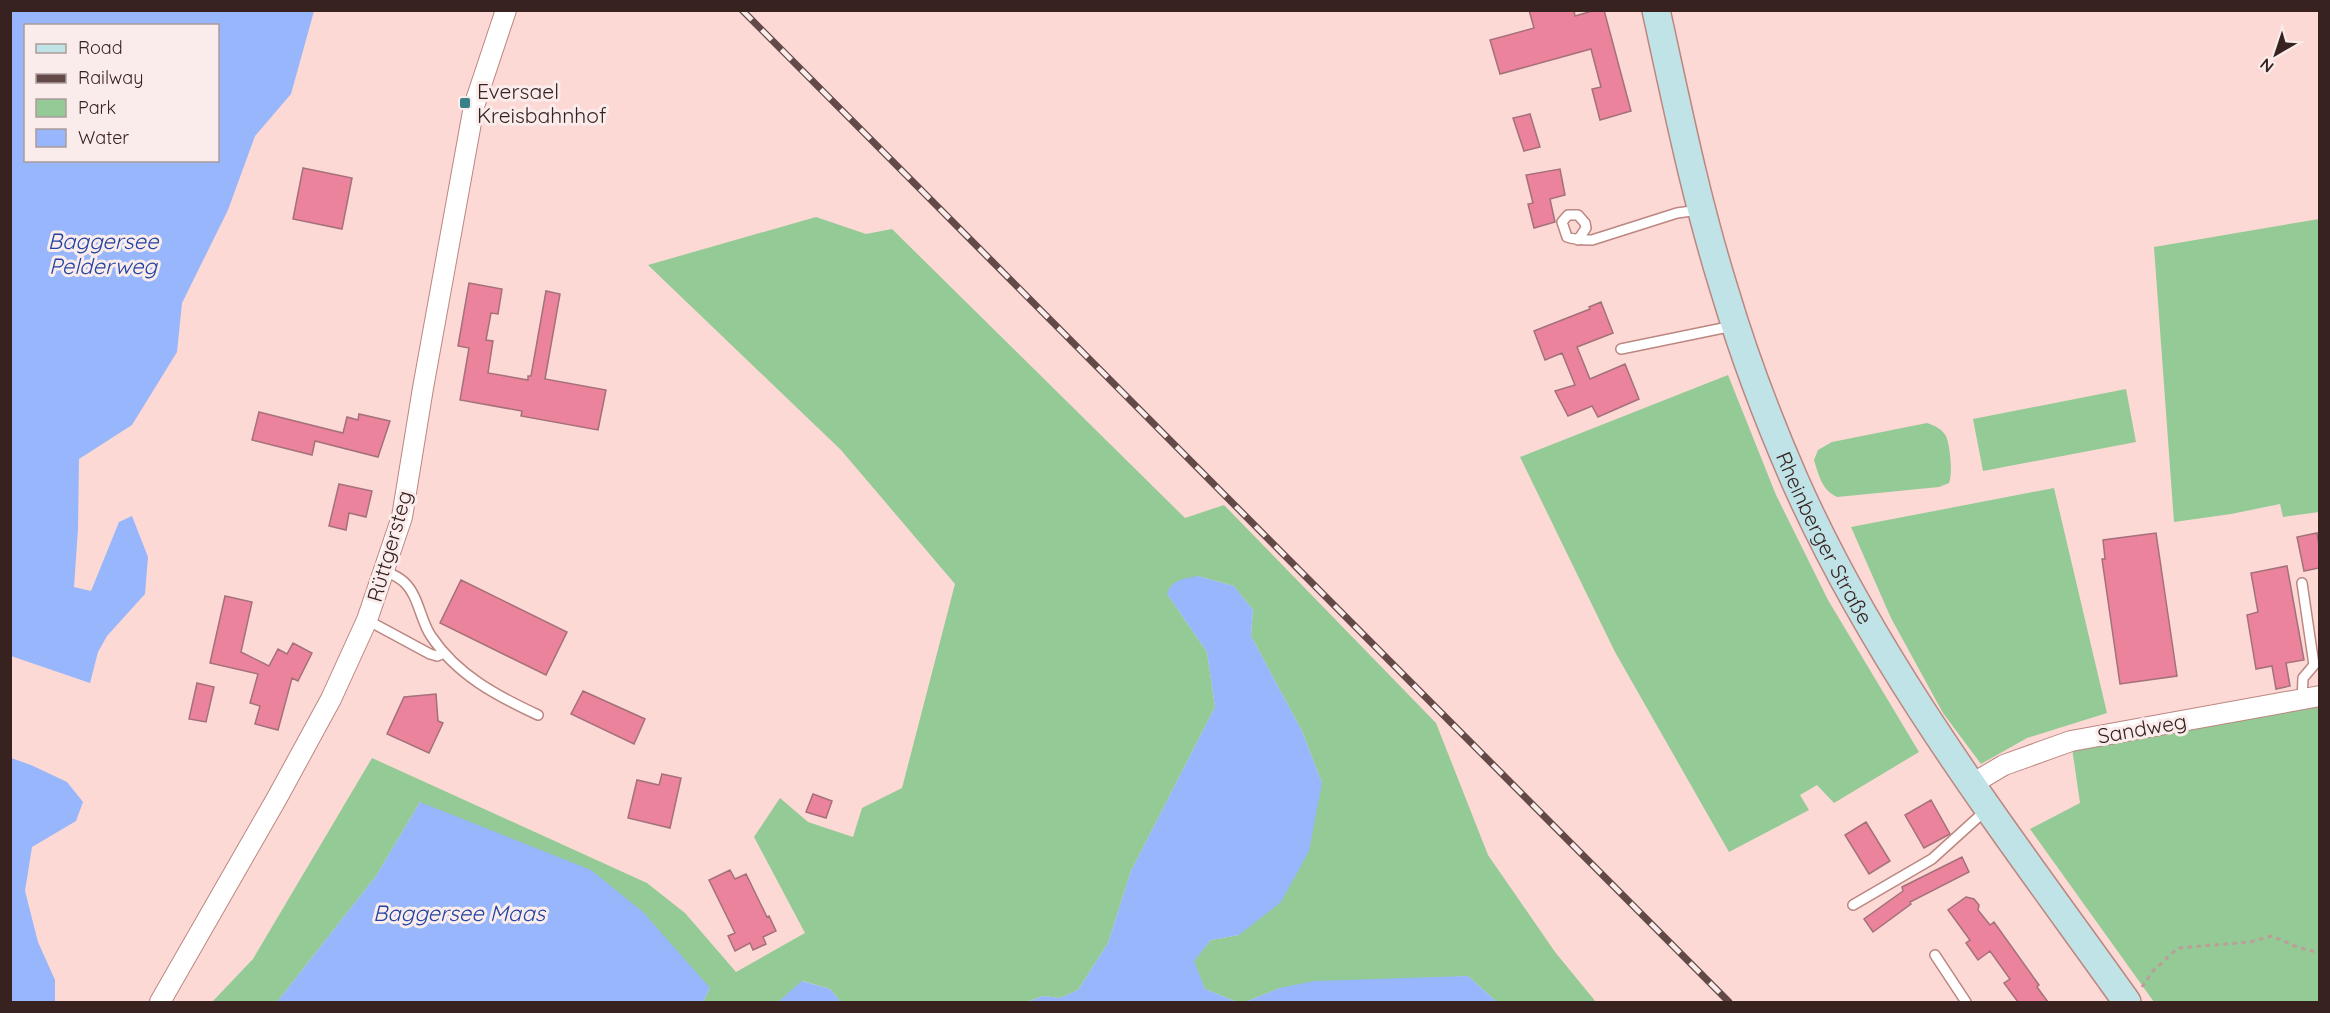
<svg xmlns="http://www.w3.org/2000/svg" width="2330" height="1013" font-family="Quicksand,sans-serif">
<rect width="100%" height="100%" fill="#fcd9d5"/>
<path fill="#93ca95" d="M816,217l50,17 26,-5 293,289 39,-13 212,218 52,132 67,97 41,50h-99l-29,-26 -188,12 -35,14h-8l-32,-13 -12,-28 18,-21 28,-5 83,-152 -20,-52 -51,-95 2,-26 -19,-24 -36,-10 -31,18 40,58 8,55 -84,164 -23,72 -30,47 -18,8 -17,-2 -16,6h-186l-11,-13 -27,-8 -25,21h-75l7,-14 -290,-186 -44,74 -99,126h-65l41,-43 119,-201 275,125 38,30 51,59 69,-39 -51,-96 26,-39 28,24 45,15 9,-29 40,-20 53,-204 -114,-134 -193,-185z
M2319,219v293l-36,5 -3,-13 -49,10 -57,8 -20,-275z
M1728,375l48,120 52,105 91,152 -85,51 -17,-18 -17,10 9,15 -80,42 -114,-200 -95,-195z
M2126,389l10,53 -153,29 -10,-52z
M1927,423c8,3 14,5 19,13 4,9 7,38 3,47l-10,4 -102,10c-15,-7 -18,-21 -23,-37l4,-10 14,-8z
M2054,488l53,225 -80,25 -46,26 -38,-51 -52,-95 -40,-91z
M2319,707v295h-165l-124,-173 50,-26 -9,-62z"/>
<path fill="#97b6fb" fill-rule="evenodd" d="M10,11h304l-23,83 -36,42 -27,74 -46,93 -5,49 -45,73 -53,34 -1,70 -4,58 17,4 28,-69 13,-6 16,41 -3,37 -38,42 -9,16 -8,31 -79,-27zM26,26h192v134h-192z
M1198,576l36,10 19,24 -2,26 51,95 20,52 -13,68 -28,51 -42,33 -28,5 -17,21 11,28 32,13h-210l16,-6 17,2 18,-8 30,-47 23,-72 84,-164 -8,-55 -40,-58c5,-15 17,-15 31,-18z
M11,758l20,7 36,17 16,20 -7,19 -44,26 -7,44 13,51 17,38v22h-44z
M420,802l171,68 52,42 67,76 -7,14h-426l99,-126z
M1468,976l29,26h-252l35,-14 34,-7z
M802,981l28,8 11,13h-63z"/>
<path fill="#eb839c" stroke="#a4707b" stroke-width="1.5" d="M1529,10h45l1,6 21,-6h8l27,101 -31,9 -8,-31 9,-2 -10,-38 -91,25 -10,-34 44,-12z
M1530,114l10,33 -16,4 -11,-33z
M303,168l49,10 -10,51 -49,-10z
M1560,169l5,26 -15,4 5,23 -21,6 -6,-24 5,-1 -7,-28z
M469,283l33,6 -4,25 -7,-1 -5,27 7,1 -5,32 40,7v-4h3l15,-85 14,3 -15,85 61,11 -8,40 -77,-14 1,-5 -62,-11 9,-52 -11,-2z
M1601,302l12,31 -36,14 13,32 35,-15 14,35 -41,18 -6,-11 -24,10 -13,-25 20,-6 -13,-32 -17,7 -11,-29 56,-22 -1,-2z
M259,412l84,21 4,-16 11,3 1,-6 31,7 -12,36 -63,-16 -3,14 -60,-15z
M339,484l33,7 -6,26 -17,-4 -3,17 -17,-4z
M2156,533l21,143 -57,8 -18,-125h3l-2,-19z
M2317,533l2,13v22l-15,3 -7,-34z
M2287,566l17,94 -18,3 4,23 -14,3 -4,-23 -16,3 -9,-54 11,-3 -7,-39z
M461,580l106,52 -21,43 -106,-52z
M225,596l27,6 -11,50 28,14 9,-17 9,5 6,-11 19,10 -14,28 -6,-3 -14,52 -23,-6 5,-18 -10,-3 8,-29 -48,-11z
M197,683l17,4 -8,35 -17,-3z
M583,691l62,28 -11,25 -63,-30z
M436,694l2,27 5,2 -14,30 -42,-19 17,-37z
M662,774l19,4 -11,50 -42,-10 9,-38 22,5z
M813,794l19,7 -6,17 -20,-6z
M1931,800l19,34 -26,14 -19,-33z
M1866,822l24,39 -21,13 -24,-39z
M1962,857l7,15 -59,30 1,2 -38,28 -9,-13 39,-28 -1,-4z
M730,870l5,9 11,-5 21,43 2,-1 7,15 -13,6 3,7 -13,6 -3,-7 -15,8 -7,-15 7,-3 -26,-53z
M1966,897l8,2 5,6 -1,5 12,15 4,-3 45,63 -2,2 11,15h-30l-14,-19 6,-4 -20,-28 -12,9 -12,-17 4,-3 -22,-30z"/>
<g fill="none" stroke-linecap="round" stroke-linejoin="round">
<defs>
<path id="service" d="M1578,240l8,-12 -1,-5 -7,-8h-10l-6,7 5,15c8,3 16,3 25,3l85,-27 22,-3
M1621,349l112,-23
M384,570c7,4 15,7 20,12 15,14 16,38 27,54 26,39 66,60 107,79
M367,620l63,34 7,2 7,-3
M2302,700l1,-22 11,-13 -12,-82
M1853,905l79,-46 53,-48
M1935,955l31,47"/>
<path id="minor" d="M1972,784l32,-19 67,-24 249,-45
M160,1002l117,-204 54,-99 36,-79 35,-103 21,-129 51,-282 32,-96"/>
<g id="secondary">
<path id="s1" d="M1656,10c21,95 40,190 69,282 19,64 43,127 70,189 84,189 213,354 332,521"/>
</g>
</defs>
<use href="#service" stroke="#bc8681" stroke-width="12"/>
<use href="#minor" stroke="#bc8681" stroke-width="22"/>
<use href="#secondary" stroke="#bc8681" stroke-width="30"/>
<path stroke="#bc9d9a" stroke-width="3" stroke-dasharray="4.5 4.5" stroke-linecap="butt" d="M2142,987l11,-16 25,-23 72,-6 22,-6 25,11 23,6"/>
<use href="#service" stroke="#fff" stroke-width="9"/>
<use href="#minor" stroke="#fff" stroke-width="20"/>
<use href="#secondary" stroke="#bfe3e7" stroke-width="27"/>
<defs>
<path id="rail" d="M742,10l987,992"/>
</defs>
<use href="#rail" stroke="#634a48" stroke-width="7"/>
<use href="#rail" stroke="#f9eceb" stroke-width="4.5" stroke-dasharray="14" stroke-linecap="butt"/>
</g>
<rect fill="#398189" stroke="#f9eceb" stroke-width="2" x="459" y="97" width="12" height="12" rx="3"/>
<g text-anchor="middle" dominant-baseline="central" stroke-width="6" stroke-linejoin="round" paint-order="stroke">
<g font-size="21" fill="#382220" stroke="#f9eceb" text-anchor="start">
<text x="477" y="91">Eversael<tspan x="477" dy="24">Kreisbahnhof</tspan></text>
</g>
<g font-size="21" fill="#382220" stroke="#f9eceb">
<text stroke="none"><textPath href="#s1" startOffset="556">Rheinberger Straße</textPath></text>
<text transform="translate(389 546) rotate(-74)">Rüttgersteg</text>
<text transform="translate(2142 728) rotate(-10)">Sandweg</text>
</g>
<g font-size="22" font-style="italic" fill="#2243a3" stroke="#f9eceb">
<text x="103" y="241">Baggersee<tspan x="103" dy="25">Pelderweg</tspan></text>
<text x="459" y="913">Baggersee Maas</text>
</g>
</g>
<rect width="2330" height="1013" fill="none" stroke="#382220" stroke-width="24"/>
<rect x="24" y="24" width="195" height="138" fill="#f9eceb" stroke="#ac9b9a" stroke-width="1.5"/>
<rect x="36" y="44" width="30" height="9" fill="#bfe3e7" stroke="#ac9b9a" stroke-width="1.5"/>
<text x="78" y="54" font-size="18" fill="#382220">Road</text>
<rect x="36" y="74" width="30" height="9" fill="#634a48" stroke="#ac9b9a" stroke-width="1.5"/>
<text x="78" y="84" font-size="18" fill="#382220">Railway</text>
<rect x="36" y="99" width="30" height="18" fill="#93ca95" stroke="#ac9b9a" stroke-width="1.5"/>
<text x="78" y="114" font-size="18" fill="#382220">Park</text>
<rect x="36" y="129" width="30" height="18" fill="#97b6fb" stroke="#ac9b9a" stroke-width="1.5"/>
<text x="78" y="144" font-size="18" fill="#382220">Water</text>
<g transform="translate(2276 54) rotate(219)" stroke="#f9eceb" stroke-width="4.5" paint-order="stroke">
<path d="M0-4.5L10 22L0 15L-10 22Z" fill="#382220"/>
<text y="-9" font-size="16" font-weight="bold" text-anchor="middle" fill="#382220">N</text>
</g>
</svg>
